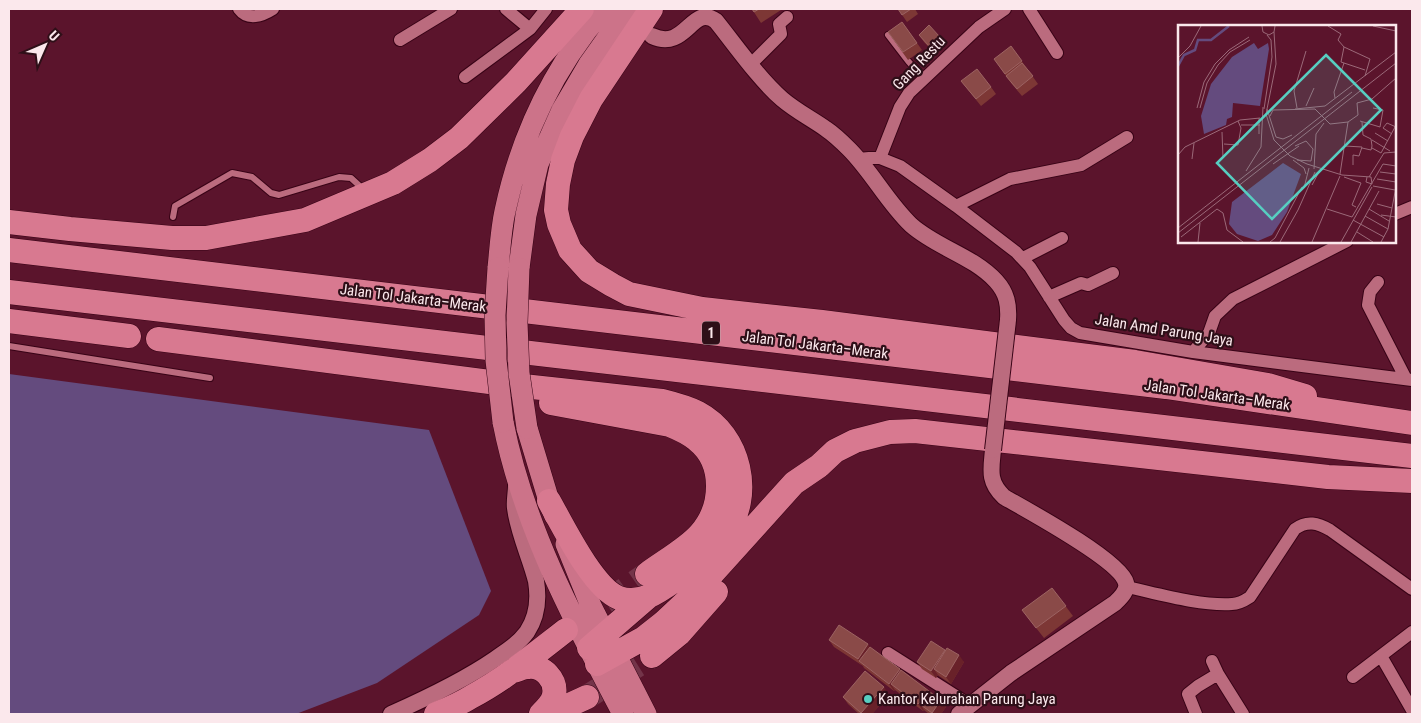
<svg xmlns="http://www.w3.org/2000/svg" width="1421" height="723" font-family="'Roboto Condensed',sans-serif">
<rect width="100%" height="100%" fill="#5b142c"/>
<path fill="#644b7e" d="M9,374l420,56 62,161 -12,24 -102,68 -81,31h-287z"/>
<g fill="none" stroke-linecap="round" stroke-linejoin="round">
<path stroke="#733449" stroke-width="24" stroke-dasharray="24 12" stroke-linecap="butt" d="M576,623l71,-49
M587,697l65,-41"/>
<defs>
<path id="service" d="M888,35l20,26 16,18
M173,217l2,-11 57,-33 20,4 19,16 8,2 60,-18 12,1 13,12
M9,346l201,32"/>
<path id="minor" d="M239,9c9,12 23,7 34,0
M506,9l24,20
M1029,9l28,44
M400,40l51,-31
M751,64l30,-30 -2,-10 8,-7
M465,77l65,-48 16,-20
M880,158l20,-51 9,-14 70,-66 26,-18
M859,159l10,-1h11l20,8 56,40 60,46 14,15 34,53 7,8 9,5 113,19 219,28
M956,206l54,-27 71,-14 46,-28
M1395,214l17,-7
M1023,258l39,-20
M1378,282l-8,10 -2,13 38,74
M1049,297l32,-14 7,2 25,-12
M1193,352l16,-19 6,-17 18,-17 114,-58
M1127,587c32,7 73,19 105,17 7,0 12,-3 18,-7l45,-68c12,-9 23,-6 35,1l82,59
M888,653l82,52
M1381,656l31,54
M1212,661l6,13 25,40
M1353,677l59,-45
M1196,714l-8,-20 10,-8 20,-12"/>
<path id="tertiary" d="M652,36c34,16 40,-33 64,-15 20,25 43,58 66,78 14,12 30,20 44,30 9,6 16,13 23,20 23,23 38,53 62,76 26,23 62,31 85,56 11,12 13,24 12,39
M391,714c36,-16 72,-33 104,-55 12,-8 24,-16 32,-27 10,-15 12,-33 9,-51 -6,-24 -18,-48 -21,-73 -1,-7 1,-15 1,-22
M959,714l52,-41 104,-70c5,-5 13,-12 11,-20 -5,-22 -99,-73 -122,-86 -16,-15 -13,-27 -11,-47"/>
<path id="primary" d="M498,268c2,-19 3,-39 7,-57 16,-75 49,-144 99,-202
M519,268l7,-53 12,-51 24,-54 27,-46 39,-55
M503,422c20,103 71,199 120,292
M527,428l22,73 6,15
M566,544l25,62 55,108"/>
<path id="motorway" d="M651,9l-60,90 -19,37 -9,24 -5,24 -2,26 3,14 11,26 19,21 23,14 17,9 73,15 120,13 313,40 133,23 37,11
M9,222l61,7 102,9h34l99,-18 88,-37 37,-23 29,-22 57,-56 66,-73
M9,250l1157,137 246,36
M9,292l1403,164
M9,321l120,15
M158,339l347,45 157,17c12,3 24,6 36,12 42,22 56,83 27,121 -13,17 -30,31 -47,44 -17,12 -37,28 -59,20 -26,-10 -56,-72 -70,-97
M551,403l119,22c10,4 19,8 27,15 29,23 26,68 3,94 -12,14 -37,28 -53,40
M589,648l59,-51
M652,656l27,-22 37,-42
M597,664l47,-26 19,-15 30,-28 101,-112 25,-17 16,-15 20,-10 35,-9 25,-1 413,46 84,4
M513,671c5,-1 10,-4 15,-4 15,-2 29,13 26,28 -1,7 -8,14 -13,19
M436,714c12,-5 24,-10 35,-17 34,-18 64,-43 95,-67
M550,714l37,-17"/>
</defs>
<use href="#service" stroke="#380316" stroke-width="8"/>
<use href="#minor" stroke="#380316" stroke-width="14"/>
<use href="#tertiary" stroke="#380316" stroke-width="18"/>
<use href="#primary" stroke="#380316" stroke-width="22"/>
<use href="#motorway" stroke="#380316" stroke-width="25"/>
<use href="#service" stroke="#bb6b7e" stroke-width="6"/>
<use href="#minor" stroke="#bb6b7e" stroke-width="12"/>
<use href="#tertiary" stroke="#bb6b7e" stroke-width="16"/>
<use href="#primary" stroke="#cc7389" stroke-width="21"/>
<use href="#motorway" stroke="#d87990" stroke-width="24"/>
<defs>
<path id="tertiary-bridge" d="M993,450l15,-130"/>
<path id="primary-bridge" d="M498,268l-3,47 1,45 7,62
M519,268l-2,55 2,50 8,55"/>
</defs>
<use href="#tertiary-bridge" stroke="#380316" stroke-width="18" stroke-linecap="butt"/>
<use href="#primary-bridge" stroke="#380316" stroke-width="22" stroke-linecap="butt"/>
<use href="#tertiary-bridge" stroke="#bb6b7e" stroke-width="16"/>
<use href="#primary-bridge" stroke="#cc7389" stroke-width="21"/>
</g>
<path fill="#7d3735" d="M752,9h28l1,1 -20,13z
M898,9h17l3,5 -11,8z
M902,22l20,28 -14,10 -20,-28z
M919,35l20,1 5,7 -10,10 -10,-11z
M1011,46l27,38 -16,12 -11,-13 -17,-24z
M961,81l30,6 5,7 -15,12z
M1052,588l21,28 -29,22 -22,-28z
M829,640l41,7 71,53 5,7 -5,7h-12l-5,-4 -1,1 -28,-21 -1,1 -30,-23 -1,-2 -29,-19z
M945,651l19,11 -13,22 -12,-8 -1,-1 -2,3 -14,-9 -5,-7z
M889,695l-17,19h-13l-11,-10 -5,-7z"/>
<path fill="#692129" d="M868,644l5,8 -14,9 4,6 -5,-8z
M945,650l5,7 -16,12 4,6 -2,3 -5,-7z
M959,655l5,7 -13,22 -5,-7z
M900,669l5,7 -14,8 4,6 -1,1 -5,-7z
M884,687l5,8 -17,19h-10l-1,-1z
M929,691l5,7 -13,7 3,5 -1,1 -5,-7z
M941,700l5,7 -5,7h-8l-1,-1z"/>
<path fill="#8a4a48" stroke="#9c6362" d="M752,9h7l-5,3z
M898,9h13l-9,6z
M902,22l15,21 -14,9 -15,-20z
M929,25l10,11 -10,10 -10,-11z
M1011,46l11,15 -17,13 -11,-15z
M1022,63l11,13 -16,13 -11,-13z
M977,69l14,18 -15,12 -15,-18z
M1052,588l14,18 -30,22 -14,-18z
M839,625l29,19 -10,15 -29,-19z
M931,641l14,9 -14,21 -14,-9z
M870,647l30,22 -11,15 -30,-23z
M947,648l12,7 -13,22 -12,-8z
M901,670l28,21 -11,13 -27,-20z
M865,671l19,16 -23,26 -18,-16z
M930,692l11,8 -9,13 -11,-8z"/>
<circle fill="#57cec1" stroke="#2e0f18" stroke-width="2" cx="868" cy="699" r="5"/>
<g text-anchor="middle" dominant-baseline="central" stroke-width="4.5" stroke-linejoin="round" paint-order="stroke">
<rect fill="#2e0f18" stroke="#bea7ac" stroke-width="1" x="702" y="321.5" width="18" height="23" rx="4"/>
<g font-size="14" font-weight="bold" fill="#fbe8ec">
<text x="711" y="333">1</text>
</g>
<g font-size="15" fill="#fbe8ec" stroke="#2e0f18">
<text transform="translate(919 63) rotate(-46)">Gang Restu</text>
<text transform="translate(413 298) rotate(7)">Jalan Tol Jakarta–Merak</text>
<text transform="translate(1164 330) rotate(9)">Jalan Amd Parung Jaya</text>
<text transform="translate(815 345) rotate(7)">Jalan Tol Jakarta–Merak</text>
<text transform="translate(1217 395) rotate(8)">Jalan Tol Jakarta–Merak</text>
</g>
<g font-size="15" fill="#fbe8ec" stroke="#2e0f18" text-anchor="start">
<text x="878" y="699">Kantor Kelurahan Parung Jaya</text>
</g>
</g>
<g transform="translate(1178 25)">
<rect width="218" height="218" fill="#5b142c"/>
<path d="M76,18l4,6 10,-6 1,6 -9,57 -27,-3 -1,14 -5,2 -1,6 -22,9 -3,-18 10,-32 21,-27zM105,138l18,11 -14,38 -15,23 -14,6 -21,-7 -8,-10 3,-22z" fill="#644b7e"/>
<path fill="none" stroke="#644b7e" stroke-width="2.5" d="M0,41l6,-11 11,-5 3,-10h13l18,-14"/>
<path fill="none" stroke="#9b6979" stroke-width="1" d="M84,1l1,6 6,3 5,-3 1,-6M150,1l13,8 -3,6 6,7 26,12 -5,17M195,1l23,5M96,7l2,32 -10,50 8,26 16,16 17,8 35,11 29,2 1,7 -6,-2 1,-5M166,22l-3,15 24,8M0,33l12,-12 11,-20M157,73l-1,-6 10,-29M128,81l8,-18M19,83l7,-26 11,-18 14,-14 20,-13M22,83l7,-25 11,-18 12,-13 20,-12M119,83l-3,-17 12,-40M86,84l8,-52 -1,-17 -4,-5M89,84l9,28 7,2 9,-4M117,84l30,-3 71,-54M92,91l3,-6 42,-1 15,15 18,-2 -8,52M182,96l20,6 3,-17 -10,-2M170,97l10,-7 -1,-12 15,-4 24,-21M184,97l1,13 8,4 1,7 -1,4 -9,-2M63,100h19M44,107l1,26M197,108l13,8M81,109v-16M214,109l-9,-6 4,-5 9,4M194,115l18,11M46,119l14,1 3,-17 -3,-7M117,121l11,-5 7,8 -2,12 -14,-1M167,121l17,1 -3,9 -6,-1v10M194,123l9,5 14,-26M0,130l7,-8 55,-27 20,-2M14,134l2,-16M115,135l11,8 2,6M95,139l26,-18M136,144l2,-35 8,-11M68,146l15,-24 2,-40M202,147l16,2M166,152l17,6 -9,22 4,2M191,152l15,-24 12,-1M199,154l19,3M134,160l8,-15M195,161l22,4M126,163l5,-20M199,179l15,4M149,184l25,8 31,-53 13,2M191,184l20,12M120,185l17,-38M203,190l15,2M187,191l23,13M175,195l31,17M0,203l174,-136M179,207l16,10M0,208l218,-170M3,212l36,-28 6,4 4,17 16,12M20,217l2,-19M92,217l5,-4 27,-51M102,217l18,-32M134,217l28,-66M163,217l31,-55M173,217l28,-51M203,217l7,-13 8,-42"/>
<path fill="#57cec1" fill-opacity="0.15" stroke="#57cec1" stroke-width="2.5" d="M148,30l55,55 -109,109 -55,-56z"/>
<rect width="218" height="218" fill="none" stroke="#fbe8ec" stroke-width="2.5"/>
</g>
<rect width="1421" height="723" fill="none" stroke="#fbe8ec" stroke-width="20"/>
<g transform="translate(45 45) rotate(45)" stroke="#2e0f18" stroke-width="4" paint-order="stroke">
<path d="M0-4L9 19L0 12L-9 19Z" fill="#fbe8ec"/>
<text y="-8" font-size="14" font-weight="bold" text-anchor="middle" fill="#fbe8ec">U</text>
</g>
</svg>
